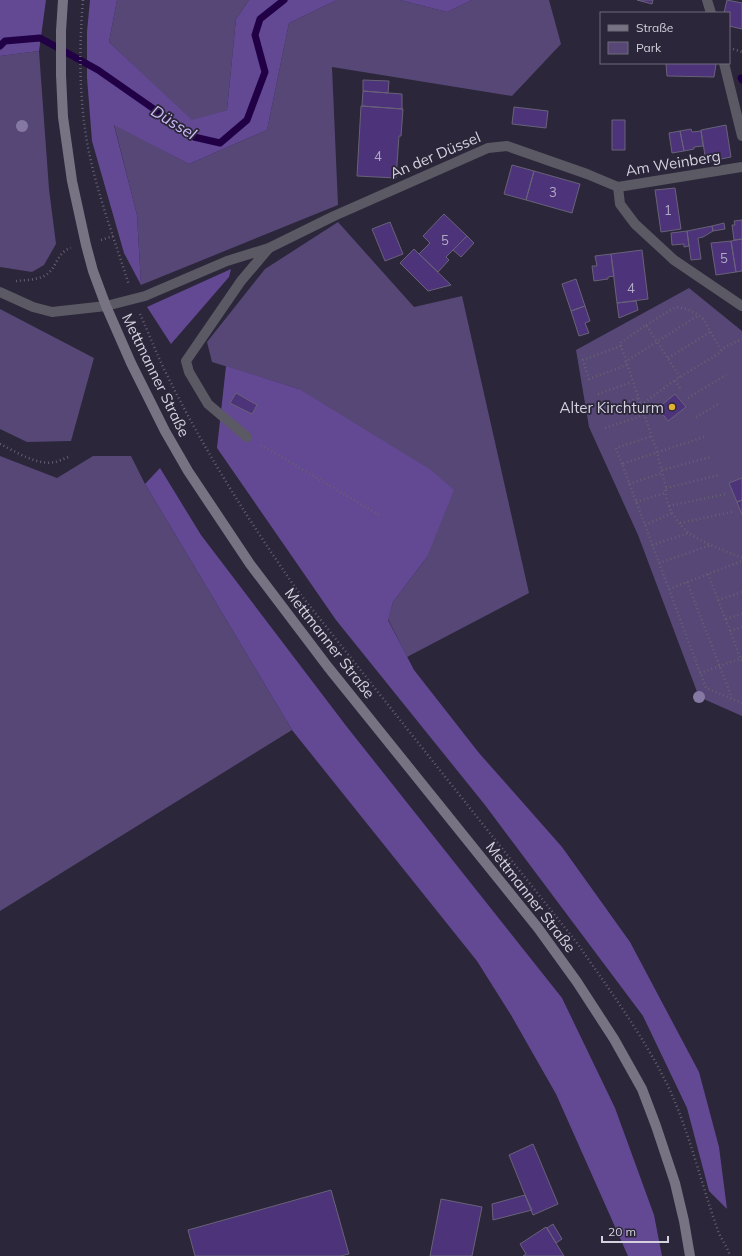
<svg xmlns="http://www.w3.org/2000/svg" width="742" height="1256" font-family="Mulish,sans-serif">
<rect width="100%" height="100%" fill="#2b2639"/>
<path fill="#564776" d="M117,0h132l-13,19 -9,91 -35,11 -83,-79z
M337,0h63l47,12 25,-12h77l12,44 -49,52 -180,-29 6,138 -197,80 -4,-70 -23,-91 75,40 78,-34 22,-107z
M39,51l10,138 7,55 -12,21 -12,7 -32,-5v-211z
M338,222l76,85 48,-11 67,297 -122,64 -19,-38 5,-17 34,-45 -128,-168 -87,-27 -5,-20 58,-73z
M689,288l53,43v385l-43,-19 -61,-162 -49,-108 -13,-77z
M0,309l94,49 -23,83 -44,1 -27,-13z
M0,456l57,22 36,-22h38l14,28 147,246 -292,181z"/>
<path fill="#634993" d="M0,0h46l-7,51 -39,5z
M90,0h27l-8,42 83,78 35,-10 9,-91 13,-19h88l-48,23 -22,107 -78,34 -75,-39 23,90 4,70 -17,-32 -32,-112 -5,-63v-46z
M400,0h72l-25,12z
M231,269l-2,8 -58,67 -24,-37z
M226,366l73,23 132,81 23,20 -27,67 -34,45 -5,18 26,50 65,83 83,94 68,95 69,130 20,75 8,62 -18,-18 -22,-83 -44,-92 -158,-211 -149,-185 -119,-172z
M160,468l41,67 146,192 215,271 53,110 39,107 8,41h-34l-72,-162 -45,-79 -34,-54 -185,-231 -147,-246z"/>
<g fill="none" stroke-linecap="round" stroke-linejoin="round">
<path stroke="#210046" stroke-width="7" d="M0,46l5,-5 35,-3 58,32 96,67 26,6 27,-23 18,-48 -10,-37 5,-16 24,-19
M741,78l1,2"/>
</g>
<path fill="#4d337a" stroke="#686278" d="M637,0h16l-1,4z
M727,0l15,3v26l-13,-3v-13h-5z
M666,63h50v1l-2,13 -47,-1z
M363,80l26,1 -1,12 -25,-2z
M363,91l39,3v15l-40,-3z
M361,106l42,3 -2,27h-2l-3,42 -39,-2z
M514,107l34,4 -2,17 -34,-4z
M612,120h13v30h-13z
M726,125l5,32 -25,5 -5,-32z
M691,129l1,3 9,-1 2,15 -9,1v2l-10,2 -4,-20z
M680,131l4,20 -12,2 -3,-20z
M512,165l22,6 -8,29 -22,-6z
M534,171l46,13 -8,29 -46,-13z
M675,188l6,41 -20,3 -6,-42z
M444,214l23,22 -21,21 3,3 -11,12 -19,-18 11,-11 -7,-7z
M742,220v19l-8,1 -2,-15h3l-1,-4z
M390,222l13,32 -18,7 -13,-32z
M724,223l1,6 -12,2 -1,-5z
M712,226l1,5 -10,6 -5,1 3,21 -10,1 -4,-29z
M687,231l2,15 -5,1v-3l-12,1 -1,-12z
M467,236l7,7 -13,14 -8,-7z
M742,239v32l-6,1 -5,-31z
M731,241l5,31 -20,3 -5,-32z
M414,249l5,5 32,31 -23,6 -28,-28z
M642,250l6,49 -31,4 -6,-49z
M611,254l3,22 -6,1v2l-14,2 -2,-15h5l-2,-10z
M576,279l9,27 -14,5 -9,-27z
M636,301l2,9 -19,8 -2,-15z
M585,306l5,15 -5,2 4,10 -10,3 -8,-25z
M236,393l21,12 -5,9 -22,-11z
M675,394l11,13 -18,14 -10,-13z
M742,478v22l-5,2 -8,-19z
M742,500v15l-5,-13z
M533,1144l25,60 -25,11 -24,-60z
M331,1190l18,64 -9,2h-145l-7,-26z
M525,1195l7,15 -39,10 -1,-16z
M441,1199l41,8 -10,49h-42z
M553,1224l9,15 -6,4 -9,-15z
M546,1227l18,29h-41l3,-2 -6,-10z"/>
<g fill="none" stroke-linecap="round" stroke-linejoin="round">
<path stroke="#656071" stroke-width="2.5" stroke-dasharray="1 3" stroke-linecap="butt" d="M83,0c-4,48 -4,95 4,142 9,49 27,96 42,143
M733,49l9,3
M101,240l12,-4
M16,281c9,-1 20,-1 28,-5 13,-6 12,-24 27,-28
M140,314c9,20 17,41 27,61 37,75 82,146 130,215l280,353c32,46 65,91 90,141 22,46 33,96 50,144 3,10 10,18 13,28
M646,325l30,-18c10,2 19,4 27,12l18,31
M621,346l-38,14 6,19 38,-14
M668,358l42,-26
M625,362l74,-47
M680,377l-34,-52 -26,18 37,109 9,36c-3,15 13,38 24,46 16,10 35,17 52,24
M680,388l-5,-8 43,-26 7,-7 17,-8
M598,394l34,-12
M688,398l38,-23
M641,405l34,-25
M599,412l39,-14
M696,417l22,-13
M605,428l39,-13
M704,437l-82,27 84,224 36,15
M0,444c17,8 37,22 56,18 5,-2 10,-4 15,-6
M261,445l120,71
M622,464l-6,-16 36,-12
M662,470l49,-13
M629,484l33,-11
M666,488l53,-13
M636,502l29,-9
M669,506l57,-12
M680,523l52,-11
M645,525l27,-12
M652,545l37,-12
M659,563l52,-18
M708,574l34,88
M687,582l45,116
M669,589l73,-28
M718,600l24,-8
M726,619l16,-5
M730,631l12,-4
M700,673l42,-15"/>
<path stroke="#5b5963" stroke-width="10" d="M0,292l33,15 19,5 54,-6 39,-10 82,-35 42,-13
M247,437l-39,-33 -19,-32 -3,-11 55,-80 28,-33"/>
<path stroke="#5b5963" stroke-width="10" d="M707,0l4,13
M724,63l18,73
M618,187l2,17 15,20 39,36 68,46
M618,187l124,-20
M269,248l65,-32 154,-68 19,-2 80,28 31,13"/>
<path stroke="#777383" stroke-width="10" d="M63,0l-2,31v44l2,42 9,64 14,64 7,26 13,35 25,57 34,68 23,40 62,93 78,103 210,261 39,54 37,57 28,50 14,37 19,57 9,38 6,35"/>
</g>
<g fill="#8579a4">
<circle cx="22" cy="126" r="6"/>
<circle cx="699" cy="697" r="6"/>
</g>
<circle fill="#deb133" stroke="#2b2639" stroke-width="1.5" cx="672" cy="407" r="4"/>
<g text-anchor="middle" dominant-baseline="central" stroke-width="3.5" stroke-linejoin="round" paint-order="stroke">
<g font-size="13" fill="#b3aac5">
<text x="378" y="156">4</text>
<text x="553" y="192">3</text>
<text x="668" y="210">1</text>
<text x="445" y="240">5</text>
<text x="724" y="258">5</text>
<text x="631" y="288">4</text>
</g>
<g font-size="15" fill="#d5d1de" stroke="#2b2639">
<text transform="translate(435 155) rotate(-23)">An der Düssel</text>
<text transform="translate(673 163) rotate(-9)">Am Weinberg</text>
<text transform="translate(156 375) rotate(64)">Mettmanner Straße</text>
<text transform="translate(330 643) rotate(52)">Mettmanner Straße</text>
<text transform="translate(531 897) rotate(52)">Mettmanner Straße</text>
</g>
<g font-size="15" fill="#d5d1de" stroke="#2b2639" text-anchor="end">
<text x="664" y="407">Alter Kirchturm</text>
</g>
<g font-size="16" font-style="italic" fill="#cebcfa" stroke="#2b2639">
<text transform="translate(174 122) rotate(32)">Düssel</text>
</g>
</g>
<rect x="600" y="12" width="130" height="52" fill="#2b2639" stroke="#6f6a7b"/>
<rect x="608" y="25" width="20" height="6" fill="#777383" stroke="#6f6a7b"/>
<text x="636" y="32" font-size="12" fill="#d5d1de">Straße</text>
<rect x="608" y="42" width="20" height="12" fill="#564776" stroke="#6f6a7b"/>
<text x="636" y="52" font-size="12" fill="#d5d1de">Park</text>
<path d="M602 1236v6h66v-6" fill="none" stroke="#d5d1de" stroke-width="2"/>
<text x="608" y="1236" font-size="12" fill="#d5d1de" stroke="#2b2639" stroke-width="3" paint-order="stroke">20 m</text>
</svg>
